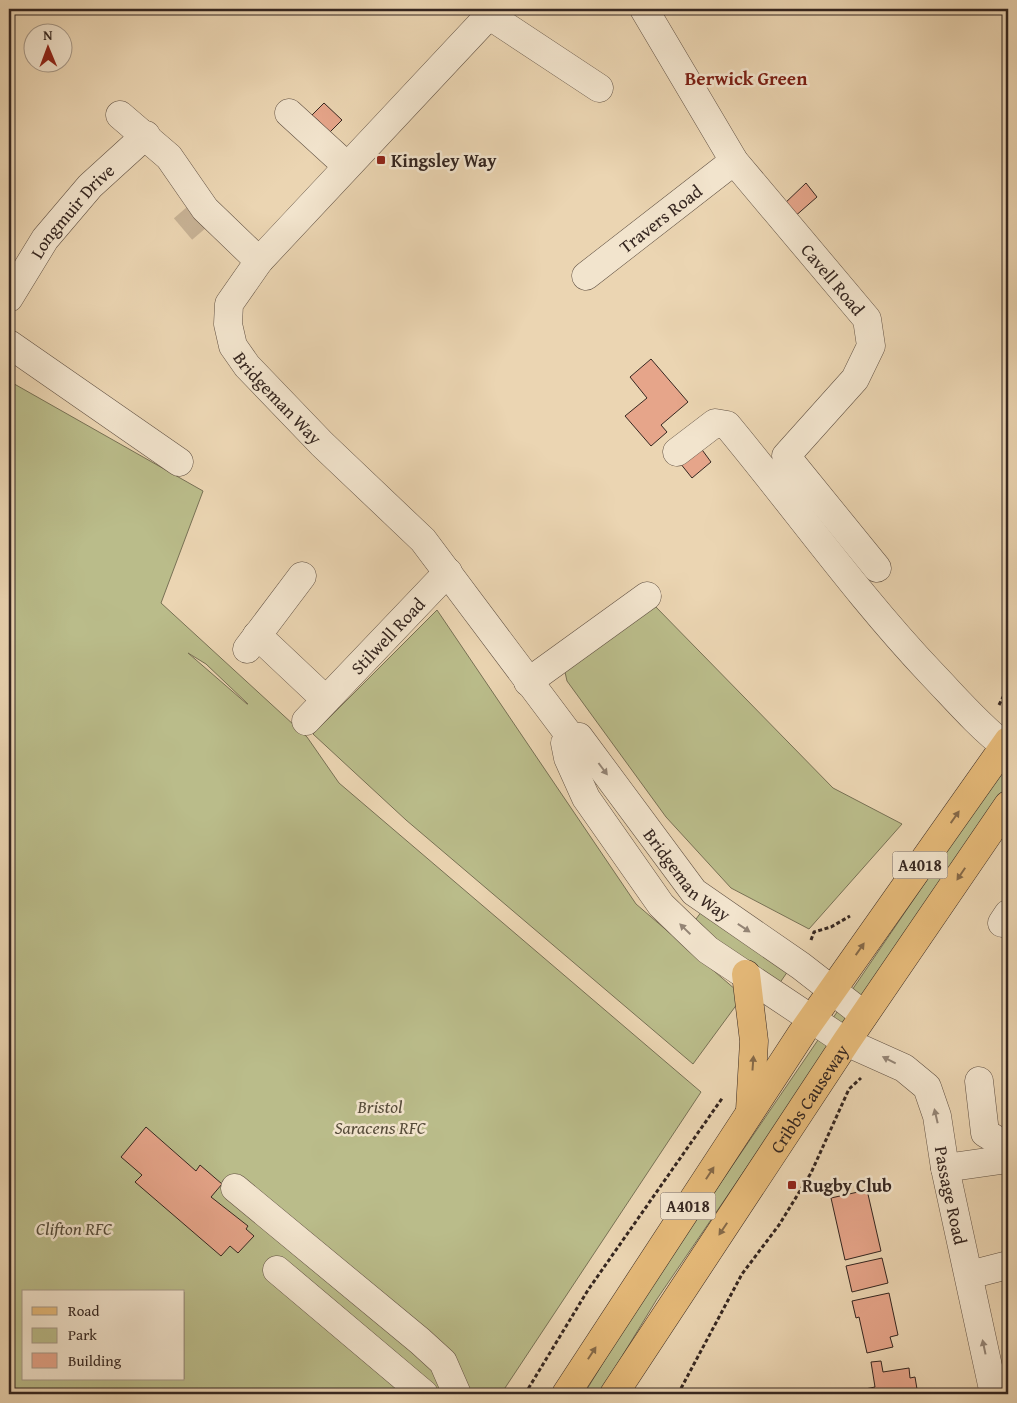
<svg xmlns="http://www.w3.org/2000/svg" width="1017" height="1403" font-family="'Gentium Book Plus',serif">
<rect width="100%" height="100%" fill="#ebd5b2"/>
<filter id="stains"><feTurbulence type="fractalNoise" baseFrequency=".004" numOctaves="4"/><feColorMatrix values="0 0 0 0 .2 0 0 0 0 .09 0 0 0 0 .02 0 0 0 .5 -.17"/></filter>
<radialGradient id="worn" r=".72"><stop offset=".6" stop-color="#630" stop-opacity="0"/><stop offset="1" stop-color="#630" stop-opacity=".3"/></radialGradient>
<path fill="#babc8a" stroke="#787155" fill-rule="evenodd" d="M9,381l194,110 -42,112 146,134 32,46 362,309 -200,302h-492zM188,653l18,11 42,40h-1zM24,1292h160v87h-160z
M654,605l179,183 69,36 -93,105 -78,-41 -65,-71 -99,-136 -2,-9z
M437,610l199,294 107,92 -50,68 -287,-244 -93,-86z
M1008,761v23l-351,515 -58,95h-15l63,-103z
M702,911l86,60 -9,13 -86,-61z"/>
<path fill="#e6a58a" stroke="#352620" d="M324,103l18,17 -12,12 -18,-17z
M806,183l11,14 -24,21 -11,-12z
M651,359l37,43 -27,23 6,7 -16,14 -26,-30 22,-18 -17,-21z
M700,447l11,15 -19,16 -12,-15z
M1006,993h2v44h-2z
M1005,1074h3v21h-3z
M1005,1095h3v20h-3z
M1005,1115h3v20h-3z
M146,1127l50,44 4,-6 22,19 -11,13 37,29 -2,3 8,7 -16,17 -8,-7 -9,10 -86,-74 7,-7 -21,-18z
M867,1190l14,61 -36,9 -14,-62z
M882,1258l6,25 -36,9 -6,-26z
M889,1293l9,42 -8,2 3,10 -26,6 -8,-36 -3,1 -4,-17z
M881,1361l2,11 26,-4 1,10 5,-1 2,12h-5l1,5h-47l-1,-5 10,-2 -4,-25z"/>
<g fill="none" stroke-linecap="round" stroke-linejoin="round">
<path stroke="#c7b295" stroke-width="28" stroke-dasharray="28 14" stroke-linecap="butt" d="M183,229l14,-12"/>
<defs>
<g id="minor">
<path id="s1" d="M495,9l-236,252 -30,43 -1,20 5,22 14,20 75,78 101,96 147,196 9,1 115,155 107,74 63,49"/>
<path id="s2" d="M644,9l90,152 133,158 4,27 -16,33 -69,77 91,112"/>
<path d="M490,16l109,72"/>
<path d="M289,113l58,53"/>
<path d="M120,115l49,42 36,52 54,52"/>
<path id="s3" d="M586,276l148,-115"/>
<path id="s4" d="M9,298l36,-59 45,-53 56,-51"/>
<path d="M9,344l170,118"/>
<path d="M677,452l38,-29 12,2c69,83 131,171 205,249 24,25 46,51 73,72"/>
<path d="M257,635l69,65"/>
<path d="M247,649l55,-73"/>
<path d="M528,682l119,-86"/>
<path id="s5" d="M306,721l142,-149"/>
<path id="s6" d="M570,736l-5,7 3,15 18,40 75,107 30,29 17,16 138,92 58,26 23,19 10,29 8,52 49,226"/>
<path d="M1002,923l6,-9"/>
<path d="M979,1081l6,52 15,9 5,17"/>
<path d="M945,1168l63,-9"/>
<path d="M235,1188l185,153 23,21 14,32"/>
<path d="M277,1270l147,124"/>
<path d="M969,1275l39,-10"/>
</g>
<g id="major">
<path d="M746,974l8,67 -4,69"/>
<path d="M566,1394l236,-361 206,-292"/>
<path id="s7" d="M614,1394l232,-352 162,-237"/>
</g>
</defs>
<use href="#minor" stroke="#625244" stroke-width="29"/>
<use href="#major" stroke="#352620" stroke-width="29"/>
<path stroke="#352620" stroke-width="3" stroke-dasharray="4 2.5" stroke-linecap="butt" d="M999,705l9,-18
M811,940l3,-8 17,-5 19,-11
M525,1394l63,-104 135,-193
M678,1394l64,-120 37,-49 32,-52 38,-84 12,-11"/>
<use href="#minor" stroke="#f2e4cd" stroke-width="28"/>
<use href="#major" stroke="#e6ba79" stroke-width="28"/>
</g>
<defs><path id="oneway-solid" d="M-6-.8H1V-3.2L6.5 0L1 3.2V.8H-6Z" transform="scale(1.25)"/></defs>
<g fill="#948576">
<use href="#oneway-solid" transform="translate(603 769) rotate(53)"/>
<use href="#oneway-solid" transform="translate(744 928) rotate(34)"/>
<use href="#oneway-solid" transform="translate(685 929) rotate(-136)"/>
<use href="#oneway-solid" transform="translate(889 1060) rotate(-153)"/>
<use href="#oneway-solid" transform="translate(936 1116) rotate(-103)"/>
<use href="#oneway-solid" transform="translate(984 1347) rotate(-102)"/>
</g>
<g fill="#856948">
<use href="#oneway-solid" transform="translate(955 817) rotate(-55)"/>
<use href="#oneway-solid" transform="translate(961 874) rotate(124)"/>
<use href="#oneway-solid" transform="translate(860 949) rotate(-55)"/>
<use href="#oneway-solid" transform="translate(753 1063) rotate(-86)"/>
<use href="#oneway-solid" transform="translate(710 1173) rotate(-57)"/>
<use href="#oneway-solid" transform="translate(723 1229) rotate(124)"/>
<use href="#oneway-solid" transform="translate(592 1353) rotate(-57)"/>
</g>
<g fill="#8f2418" stroke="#f2e4cd" stroke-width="2">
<rect x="376" y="155" width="10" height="10" rx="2.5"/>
<rect x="787" y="1180" width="10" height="10" rx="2.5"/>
</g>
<g text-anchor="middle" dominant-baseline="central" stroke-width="5" stroke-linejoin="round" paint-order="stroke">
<g fill="#f2e4cd" stroke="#6e5f54" stroke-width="1">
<rect x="892.5" y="851.5" width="55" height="27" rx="4"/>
<rect x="660.5" y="1192.5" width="55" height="27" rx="4"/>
</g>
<g font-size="16" font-weight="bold" fill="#352620">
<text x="920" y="865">A4018</text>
<text x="688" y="1206">A4018</text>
</g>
<g font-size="18" font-weight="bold" fill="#352620" stroke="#f2e4cd" text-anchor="start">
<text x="391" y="160">Kingsley Way</text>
<text x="802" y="1185">Rugby Club</text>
</g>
<g font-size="18" fill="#352620" stroke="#f2e4cd">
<text stroke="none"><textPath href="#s4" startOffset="108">Longmuir Drive</textPath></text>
<text stroke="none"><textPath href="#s3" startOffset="94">Travers Road</textPath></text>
<text stroke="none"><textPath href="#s2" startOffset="331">Cavell Road</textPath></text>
<text stroke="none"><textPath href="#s1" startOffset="509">Bridgeman Way</textPath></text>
<text stroke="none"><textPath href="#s5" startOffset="118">Stilwell Road</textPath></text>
<text stroke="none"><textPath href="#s1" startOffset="1142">Bridgeman Way</textPath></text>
<text stroke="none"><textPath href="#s7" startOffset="354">Cribbs Causeway</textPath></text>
<text stroke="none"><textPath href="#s6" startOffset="634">Passage Road</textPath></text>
</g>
<g font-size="18" font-style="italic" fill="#564c3a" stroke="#f2e4cd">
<text x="380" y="1106">Bristol<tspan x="380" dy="21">Saracens RFC</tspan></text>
<text x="74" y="1228">Clifton RFC</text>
</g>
<g font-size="19" font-weight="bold" fill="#7a1f14" stroke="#f2e4cd">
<text x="746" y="78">Berwick Green</text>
</g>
</g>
<rect width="1017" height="1403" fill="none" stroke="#ebd5b2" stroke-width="30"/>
<rect x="10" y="10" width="997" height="1383" fill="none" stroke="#352620" stroke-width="2.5"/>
<rect x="15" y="15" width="987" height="1373" fill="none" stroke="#352620"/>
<rect x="22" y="1290" width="162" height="90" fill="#f2e4cd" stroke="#a69888"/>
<rect x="32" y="1307" width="25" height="8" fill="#e6ba79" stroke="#a69888"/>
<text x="68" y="1316" font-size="15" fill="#352620">Road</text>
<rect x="32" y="1328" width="25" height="15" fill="#babc8a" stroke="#a69888"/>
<text x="68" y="1340" font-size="15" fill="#352620">Park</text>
<rect x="32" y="1353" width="25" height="15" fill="#e6a58a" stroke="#a69888"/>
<text x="68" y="1366" font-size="15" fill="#352620">Building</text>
<g transform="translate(48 48) rotate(359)"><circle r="24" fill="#f2e4cd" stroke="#a69888"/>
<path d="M0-4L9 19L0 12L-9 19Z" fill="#8f2418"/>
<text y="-8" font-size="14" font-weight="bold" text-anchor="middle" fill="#352620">N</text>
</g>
<rect width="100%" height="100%" filter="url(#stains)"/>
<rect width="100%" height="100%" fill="url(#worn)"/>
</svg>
